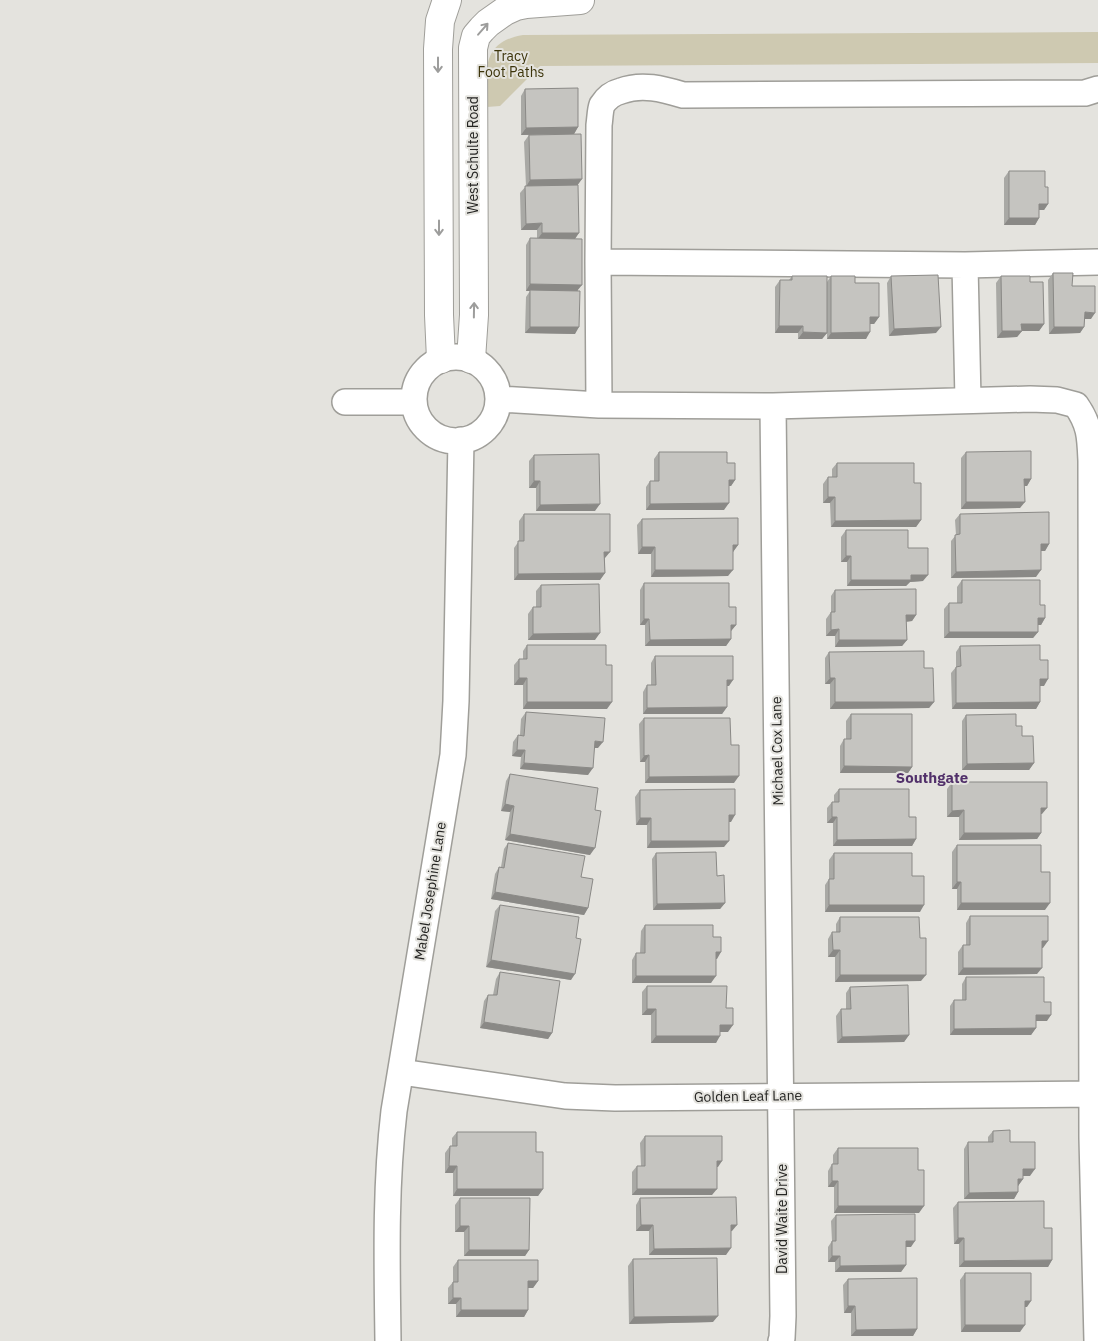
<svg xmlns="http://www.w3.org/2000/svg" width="1098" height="1341" font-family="'IBM Plex Sans',sans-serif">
<rect width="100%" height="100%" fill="#e4e3de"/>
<path fill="#cec9b1" d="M1098,32v31l-558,3 -40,40 -13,1c-1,-34 -7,-65 36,-72z"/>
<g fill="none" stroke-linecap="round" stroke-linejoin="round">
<defs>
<path id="street" d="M598,262l1,-137c1,-6 1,-15 3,-20 5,-8 11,-12 19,-14 21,-8 42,-2 62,4l402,-2 13,-4
M965,265l133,-3
M414 399a42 42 0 1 1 84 0a42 42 0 1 1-84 0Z
M499,399l100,6 174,1 257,-7 27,1 19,5c14,20 14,32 15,56l1,677 5,203
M345,402h69
M599,405l-1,-143 367,3 3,135
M773,406l10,910 -1,22 -1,3
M401,1072l164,24 50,2 483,-4
M388,1341c-1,-77 -3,-153 6,-230l59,-356 3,-54 5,-261"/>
<path id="secondary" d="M441,359l-2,-44 -1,-266 2,-28 7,-21
M471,359l3,-44 -1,-267 3,-12 6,-7 6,-6 17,-12 11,-5 10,-2 54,-4"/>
</defs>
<use href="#street" stroke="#9f9e99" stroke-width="28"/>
<use href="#secondary" stroke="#9f9e99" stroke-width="30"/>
<use href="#street" stroke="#fff" stroke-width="25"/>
<use href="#secondary" stroke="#fff" stroke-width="28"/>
</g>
<path fill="#a9a9a5" d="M525,89l53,38 -4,7 -53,1v-39z
M529,135l49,50 -3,54 3,52 -3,43 -50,-1 1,-36 4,-6h-4v-46l4,-7h7v-8h-16l-1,-37 6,-7 -2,-44z
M1009,171l36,16 3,17 -4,6h-5v8l-4,7h-31v-47z
M1053,273l38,46h-6l-1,8 -4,6 -31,1 -1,-54z
M792,276l35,6 4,-6 24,7 24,34 -5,7h-4l-4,15h-39v-6l-5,6h-24v-6h-23v-46l5,-7h9z
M891,276l45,57 -47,3 -2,-53z
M1001,276l29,6 14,42 -5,7h-17l-5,6 -20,1 -1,-55z
M659,452l68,11 8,17 -4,6h-2l-5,24h-78v-23l4,-6h4v-22z
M966,452l65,27 -4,7h-3l-4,22 -59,1v-51z
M534,455l61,56h-59v-23h-7v-27z
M837,463l77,20 7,37 -5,7h-85l-1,-24h-7v-19l5,-7h4v-8z
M524,514l81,44v15l-5,7h-86v-32l5,-7v-20z
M960,514l89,30 -4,7h-4l-5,26 -85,1v-37l5,-6 -1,-15z
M642,519l96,26 -5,7 -5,24 -77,1v-23h-13l-1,-29z
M846,530l62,18 15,33 -13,1 -4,4h-59v-24h-6v-25z
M962,580l78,25 5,13 -4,7h-3v7l-5,6h-89v-29l5,-6h8v-16z
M644,583l85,24 7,18 -5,6v8l-5,7h-81v-21h-5v-35z
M541,585l54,55h-67v-26l5,-7h3v-16z
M835,590l81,25 -4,6 -6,1 1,18 -5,6 -67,1v-11h-9v-17l5,-7v-16z
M527,645l79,20 1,44h-84v-24h-9v-20l5,-6h4v-8z
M960,646l80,14 4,26h-4v16l-4,7h-84l-1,-36 5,-6v-15z
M829,652l95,16 10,34 -5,6 -99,1v-25h-5v-26z
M655,656l74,30h-2v21l-5,7h-79v-22l4,-7h4v-22z
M526,712l72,36h-4l-6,27 -68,-6 1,-12 -9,-1 1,-14 5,-7h2l1,-16z
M851,714l61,53 -4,6h-68v-27l4,-7h2v-18z
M966,715l50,11 6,10 12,27 -5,7h-67v-49z
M644,718l87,27 3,38h-89v-21h-5l-1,-38z
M510,774l85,36 -5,45 -85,-15 5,-28 -9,-1 5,-30z
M952,782l90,32h-1v19l-4,6 -78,1v-23h-12v-28z
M839,789l70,28 7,22 -4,7h-79v-23h-6v-15l5,-6h2v-7z
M640,790l91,32h-2l-5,25 -77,1v-23h-11l-1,-28z
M508,843l73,34 7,31 -4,7 -93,-16 4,-25 4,-7h2l3,-18z
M957,845l84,27 4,38h-88v-21h-5v-37z
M656,853l69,50 -5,6 -67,1 -1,-51z
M834,853l78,23 8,36h-95v-27l4,-6v-19z
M500,905l76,33 -5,42 -85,-13 9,-56z
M970,916l73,32h-1l-5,26 -79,1v-23l5,-7h3v-22z
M840,917l81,64 -86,1v-25h-7v-18l4,-7h4v-8z
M645,925l68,12 4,22h-1l-5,24h-79v-23l4,-7h4l1,-22z
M500,972l52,61 -4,6 -68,-11 4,-27 4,-6h5l3,-16z
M966,977l78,25 3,19h-11v7l-5,7h-81v-29l4,-6h8v-16z
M647,986l79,22 2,24h-8l-4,11h-65v-28h-9v-23z
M850,987l59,48 -5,7 -67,1 -1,-27 5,-7h5v-16z
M993,1131l17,11 20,34h-7v3l-5,7v6l-4,7h-50v-50l4,-7h20v-5z
M457,1132l79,20 7,37 -5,7h-85v-23h-8v-20l5,-7h2v-8z
M645,1136l73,31h-1l-5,28h-80v-23l5,-6h4l-1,-23z
M838,1148l80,22 1,43h-85v-26h-6v-16l4,-7h1v-9z
M460,1198l69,52 -4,6h-61v-24h-9v-27z
M640,1198l92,33h-1l-5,24h-77v-24h-13v-26z
M958,1202l86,26 8,32 -4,7h-89v-23h-5l-1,-36z
M836,1215l75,32h-5v18l-5,7h-66v-10h-7v-15l4,-6 -1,-20z
M633,1259l80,63 -84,2 -1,-58z
M458,1260l80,21 -5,7h-5v22l-4,7h-68v-13h-8v-16l5,-6v-15z
M965,1273l62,34h-2l-5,25h-59l-1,-52z
M848,1279l69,50 -4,7h-62v-23h-7l-1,-28z"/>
<path fill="#8a8986" d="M578,127l-4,7 -53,1 5,-7z
M582,179l-5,7 -51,1 4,-7z
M1039,204h9l-4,6h-9z
M1009,218h30l-4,7h-31z
M542,223l-5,7h-16l5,-6z
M542,233h37l-4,6 -38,1z
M530,284l52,1 -5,6h-51z
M1085,312l10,1 -4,6h-10z
M870,317h9l-5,7h-8z
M1021,324h23l-5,7h-22z
M779,326h24l-5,7h-23z
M530,327h49l-4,7 -50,-1z
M941,327l-5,6 -47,3 5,-7z
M1054,327h30l-4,6 -31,1z
M1002,331h20l-5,6 -20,1z
M803,332l24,1 -5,6h-24z
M870,332l-4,7h-39l4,-6z
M1024,479h7l-4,7h-7z
M729,480h6l-4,6h-7z
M534,481h6l-4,7h-7z
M828,497h7l-5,6h-7z
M966,502h59l-5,6 -59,1z
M729,503l-5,7h-78l4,-6z
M600,504l-5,7h-59l4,-6z
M921,520l-5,7h-85l4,-6z
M1041,544h8l-4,7h-9z
M733,545h5l-5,7h-5z
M642,547h13l-4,7h-13z
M604,552h6l-5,6h-5z
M846,556h5l-4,6h-6z
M655,570h78l-5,6 -77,1z
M1041,570l-5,7 -85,1 5,-6z
M605,573l-5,7h-86l4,-6z
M911,575h17l-5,6 -13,1 -4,4h-59l4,-6z
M906,615h10l-4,6 -10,1z
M1038,618h7l-4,7h-8z
M644,619h5l-4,6h-5z
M731,625h5l-5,6h-5z
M839,629l-4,7h-9l5,-6z
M949,632h89l-5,6h-89z
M600,633l-5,7h-67l5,-6z
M731,639l-5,7h-81l5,-6z
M839,640h68l-5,6 -67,1z
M519,678h8l-4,7h-9z
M830,678h5l-5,6h-5z
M1040,679h8l-4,7h-8z
M727,680h6l-4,6h-7z
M527,702h85l-5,7h-84z
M835,702h99l-5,6 -99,1z
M1040,702l-4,7h-84l4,-6z
M727,707l-5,7h-79l4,-6z
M595,741l8,1 -5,6h-8z
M517,750h8l-4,7 -9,-1z
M649,755l-4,7h-5l4,-6z
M524,763l69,5 -5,7 -68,-6z
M1034,763l-5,7h-67l5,-6z
M844,766l68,1 -4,6h-68z
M739,776l-5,7h-89l4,-6z
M505,804l9,2 -4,6 -9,-1z
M1041,808h6l-5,6h-5z
M964,810l-5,7h-12l5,-6z
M729,815h6l-4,7h-7z
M832,817h5l-4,6h-6z
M640,818h11l-4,7h-11z
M964,833h77l-4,6 -78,1z
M510,834l85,14 -5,7 -85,-15z
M916,839l-4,7h-79l4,-6z
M651,841h78l-5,6 -77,1z
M957,882h4l-4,7h-5z
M495,892l93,16 -4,7 -93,-16z
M725,903l-5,6 -67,1 4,-6z
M961,903h89l-5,7h-88z
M829,905h95l-4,7h-95z
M1042,941h6l-5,7h-6z
M833,950h7l-5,7h-7z
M716,952h5l-4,7h-6z
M491,960l84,14 -4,6 -85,-13z
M963,968h79l-5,6 -79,1z
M840,975h86l-5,6 -86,1z
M636,976h80l-5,7h-79z
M647,1009h9l-5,6h-9z
M1036,1015h15l-4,6h-16z
M484,1022l68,11 -4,6 -68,-11z
M720,1025h13l-5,7h-12z
M1036,1028l-5,7h-81l4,-6z
M909,1035l-5,7 -67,1 5,-6z
M656,1036h64l-4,7h-65z
M717,1161h5l-4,6h-6z
M449,1166h8l-4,7h-8z
M1023,1169h12l-5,7h-12z
M1018,1179h5l-5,7z
M832,1181h6l-4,6h-6z
M457,1189h86l-5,7h-85z
M637,1189h80l-5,6h-80z
M1018,1192l-4,7h-50l5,-6z
M838,1206h86l-5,7h-85z
M641,1225h12l-4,6h-13z
M731,1225h6l-5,6 -6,1z
M460,1226h9l-5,6h-9z
M958,1238h6l-5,6h-5z
M906,1241h9l-4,6h-10z
M731,1248l-5,7h-77l5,-6z
M469,1250h60l-4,6h-61z
M832,1256h8l-5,6h-7z
M1052,1260l-4,7h-89l5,-6z
M906,1265l-5,7h-66l5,-6z
M528,1281h10l-5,7h-9z
M453,1298h8l-5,6h-8z
M1025,1301h6l-4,6h-7z
M848,1306h7l-4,7h-7z
M461,1310h67l-4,7h-68z
M718,1316l-5,6 -84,2 5,-7z
M965,1325h60l-5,7h-59z
M917,1329l-4,7h-62l5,-6z"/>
<path fill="#c5c4c0" stroke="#8a8986" d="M578,88v39l-52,1 -1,-39z
M581,134l1,45 -52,1 -1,-45z
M1009,171h36v16h3v17h-9v14h-30z
M578,185l1,48h-37v-10l-16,1 -1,-38z
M530,238l52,1v46l-52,-1z
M1053,273h20l-1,13h23v27l-10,-1 -1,15h-30z
M938,275l3,52 -47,2 -3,-53z
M792,276h35v57l-24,-1v-6h-24l1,-46h12z
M831,276h24v7h24v34h-9v15l-39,1z
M1001,276h29v6h13l1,42h-23l1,7h-20z
M530,290l50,1 -1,36h-49z
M1031,451v28h-7l1,23h-59v-50z
M659,452h68v11h8v17h-6v23l-79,1v-23h9z
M599,454l1,50 -60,1v-24h-6v-26z
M837,463h77v20h7v37l-86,1v-24h-7v-20h9z
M1049,512v32h-8v26l-85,2 -1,-37 5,-1v-20z
M524,514h86v38h-6l1,21 -87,1v-33h6z
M738,518v27h-5v25h-78v-23h-13v-28z
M846,530h62v18h20v27h-17v5h-60v-24h-5z
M962,580h78v25h5v13h-7v14h-89v-29h13z
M644,583h85v24h7v18h-5v14l-81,1 -1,-21h-5z
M599,584l1,49 -67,1v-27h8v-22z
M916,589v26h-10l1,25h-68v-11l-8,1v-18h4v-22z
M527,645h79v20h6v37h-85v-24h-8v-19h8z
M1040,645v15h8v19h-8v23l-84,1v-36l5,-1 -1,-20z
M924,651v17h9l1,34h-99v-24h-5l-1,-26z
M655,656h78v24h-6v27l-80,1v-23h9z
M526,712l79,6 -2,24 -8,-1 -2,27 -69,-5 1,-13h-8l1,-15 6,1z
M851,714h61v53l-68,-1v-27h7z
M1016,714v12h6v10h11l1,27 -67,1 -1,-49z
M644,718h86l1,27h8v31l-90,1v-22l-5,1z
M510,774l88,14 -3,22 6,1 -6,37 -85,-14 4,-28 -9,-2z
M952,782h95v26h-6v25h-77v-23l-12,1z
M735,789v26h-6v26h-78v-23h-11v-28z
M839,789h70v28h7v22l-79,1v-23h-5v-15h7z
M508,843l77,13 -4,21 12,2 -5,29 -93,-16 4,-25 5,1z
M957,845h84v27h9v31h-89v-21h-4z
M716,852l1,24 7,-1 1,28 -68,1 -1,-51z
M834,853h78v23h12v29h-95v-26h5z
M500,905l79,12 -3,21 5,1 -6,35 -84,-14z
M970,916h78v25h-6v27h-79v-23h7z
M840,917h79l1,21h6v37h-86v-25h-7l-1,-18h8z
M645,925h68v12h8v15h-5v24h-80v-23h9z
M500,972l60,9 -8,52 -68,-11 4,-27h9z
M966,977h78v25h7v13h-15v13l-82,1v-29h12z
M908,985l1,50 -67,2 -1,-28h10l-1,-22z
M647,986h80l-1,22h7v17h-13v11h-64v-27h-9z
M1010,1130v12h25v27h-12v10h-5v13l-49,1 -1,-51h25v-11z
M457,1132h79v20h7v37h-86v-23h-8l1,-20h7z
M645,1136h77v25h-5v28h-80v-23h8z
M838,1148h80v22h6v36h-86v-25h-6v-17h6z
M736,1197l1,28h-6v23l-77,1 -1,-24h-12l-1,-27z
M460,1198h70l-1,52h-60v-24h-9z
M1044,1201v27h8v32l-88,1v-23h-6v-36z
M915,1214v27h-9v24l-66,1v-10h-8v-15h4v-26z
M717,1258l1,58 -84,1 -1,-58z
M458,1260h80v21h-10v29h-67v-12h-8v-16h5z
M965,1273h66v28h-6v24h-60z
M917,1278v51l-61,1 -1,-24h-7v-27z"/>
<defs><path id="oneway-shaft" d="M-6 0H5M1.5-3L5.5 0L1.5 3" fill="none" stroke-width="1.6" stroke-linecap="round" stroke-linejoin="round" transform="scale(1.25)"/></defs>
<g stroke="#9d9d9c">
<use href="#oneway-shaft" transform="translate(483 29) rotate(-49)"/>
<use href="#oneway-shaft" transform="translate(438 65) rotate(90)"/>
<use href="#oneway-shaft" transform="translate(439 228) rotate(90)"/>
<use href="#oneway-shaft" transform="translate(474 310) rotate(-89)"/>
</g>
<g text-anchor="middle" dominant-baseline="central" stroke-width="4" stroke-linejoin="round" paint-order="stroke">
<g font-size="14" fill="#3c340a" stroke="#e4e3de">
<text x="511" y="56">Tracy<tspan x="511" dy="16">Foot Paths</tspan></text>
</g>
<g font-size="14" fill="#262624" stroke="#e4e3de">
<text transform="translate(473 155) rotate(-90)">West Schulte Road</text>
<text transform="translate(777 751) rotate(-91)">Michael Cox Lane</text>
<text transform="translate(430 891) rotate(-81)">Mabel Josephine Lane</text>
<text transform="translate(748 1096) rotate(-1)">Golden Leaf Lane</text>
<text transform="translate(782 1219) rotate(-90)">David Waite Drive</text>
</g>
<g font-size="15" font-weight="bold" fill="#51306a" stroke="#e4e3de">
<text x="932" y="777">Southgate</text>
</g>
</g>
</svg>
